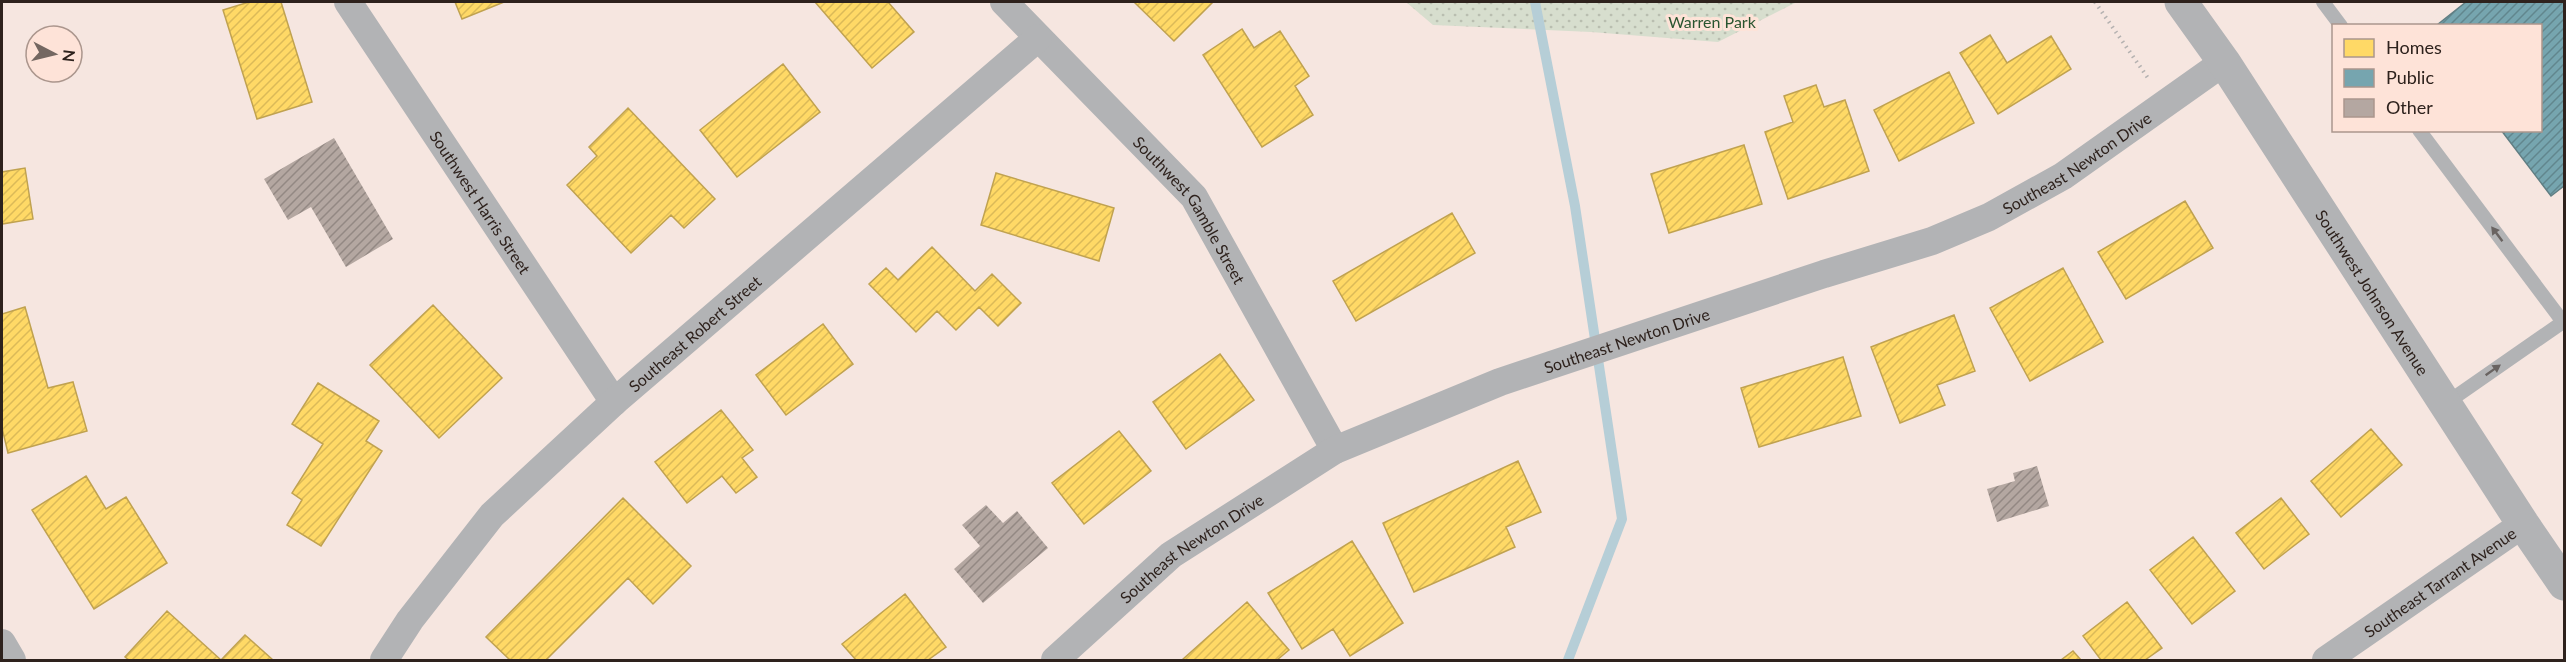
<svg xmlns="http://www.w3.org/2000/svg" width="2566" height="662" font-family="Lato,sans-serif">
<defs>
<pattern id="grass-dots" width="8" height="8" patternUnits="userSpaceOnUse" patternTransform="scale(1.5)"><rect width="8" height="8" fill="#d7dece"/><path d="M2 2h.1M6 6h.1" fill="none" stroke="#b9beb0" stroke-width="1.8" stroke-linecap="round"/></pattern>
<pattern id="homes-hatch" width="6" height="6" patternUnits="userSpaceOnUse" patternTransform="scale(1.5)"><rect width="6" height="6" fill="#ffd966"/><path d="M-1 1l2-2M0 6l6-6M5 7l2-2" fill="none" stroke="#dbba58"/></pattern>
<pattern id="public-hatch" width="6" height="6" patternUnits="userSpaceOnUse" patternTransform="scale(1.5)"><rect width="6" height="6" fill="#76a5af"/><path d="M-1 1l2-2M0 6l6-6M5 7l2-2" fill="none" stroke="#61868e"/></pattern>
<pattern id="building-hatch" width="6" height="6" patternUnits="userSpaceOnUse" patternTransform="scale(1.5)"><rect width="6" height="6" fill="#b4a7a1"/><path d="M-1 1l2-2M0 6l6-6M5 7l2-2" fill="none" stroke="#938883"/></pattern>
</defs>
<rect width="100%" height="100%" fill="#f6e6e0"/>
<path fill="url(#grass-dots)" d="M1406,2h391l-79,40 -127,-10 -158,-7z"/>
<path fill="url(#homes-hatch)" stroke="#c0a250" stroke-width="1.5" d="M249,2h32l31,100 -55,17 -34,-109z
M455,2h49l-42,17z
M815,2h73l26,30 -42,36z
M1134,2h79l-39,39z
M1242,29l12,19 26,-17 29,45 -14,10 18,29 -51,32 -59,-92z
M1990,35l17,28 44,-27 20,33 -73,45 -38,-61z
M783,64l37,48 -83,65 -37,-47z
M1949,72l25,51 -75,38 -25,-51z
M1816,85l8,22 21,-7 24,71 -81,28 -23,-67 28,-10 -9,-26z
M628,108l87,91 -31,29 -13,-13 -40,38 -64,-68 30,-29 -8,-9z
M1744,145l18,59 -93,29 -18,-59z
M25,168l8,51 -31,5v-52z
M996,173l118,35 -15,53 -118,-36z
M2185,201l28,47 -87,51 -28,-47z
M1452,213l23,40 -119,68 -23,-40z
M932,247l43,44 17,-17 29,29 -23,23 -19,-19 -23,23 -19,-19 -21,21 -47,-48 17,-16 12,12z
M2063,268l40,74 -73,39 -40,-73z
M433,305l69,73 -63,60 -69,-73z
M25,307l23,81 25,-6 14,49 -79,22 -6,-25v-114z
M1954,315l21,56 -38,14 8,20 -45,18 -29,-76z
M823,324l30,40 -67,51 -30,-40z
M1220,354l34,46 -68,49 -33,-47z
M1843,357l18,59 -102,31 -18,-59z
M318,383l61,38 -13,20 16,10 -61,95 -34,-21 15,-25 -10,-7 31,-49 -31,-20z
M721,410l32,40 -11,8 15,19 -21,16 -14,-17 -35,27 -32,-41z
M2371,429l31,36 -61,52 -30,-36z
M1119,431l32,40 -67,53 -32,-41z
M1518,461l23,51 -35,15 9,20 -101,45 -31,-69z
M86,476l20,33 20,-12 41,66 -73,46 -62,-99z
M623,498l68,68 -38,38 -25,-26 -82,82h-36l-24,-23z
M2281,498l28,36 -45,35 -28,-36z
M2193,537l42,54 -43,33 -42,-54z
M1352,541l51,82 -53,33 -17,-27 -31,20 -34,-56z
M905,594l41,53 -18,13h-72l-14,-16z
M1247,602l42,48 -12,10h-95z
M2127,602l35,46 -17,12h-44l-18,-24z
M167,611l54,49 24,-25 28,25h-144l-4,-3z
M2073,651l8,9h-20z"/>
<path fill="url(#public-hatch)" stroke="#607e83" stroke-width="1.5" d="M2466,2h98v184l-13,10 -50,-66h39v-104l-103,-1z"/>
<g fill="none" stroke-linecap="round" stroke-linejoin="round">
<path stroke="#b6ced7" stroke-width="10" d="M1535,2l40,204 47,313 -54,141"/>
</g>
<path fill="url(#building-hatch)" d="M334,138l59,101 -47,28 -35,-60 -23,13 -24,-41z
M2037,466l12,40 -52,16 -10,-33 28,-8 -2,-8z
M986,505l17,18 14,-12 31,37 -65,55 -29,-34 26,-23 -18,-21z"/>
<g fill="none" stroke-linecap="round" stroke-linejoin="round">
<path stroke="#b5b2b1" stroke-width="4" stroke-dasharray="1.5 4.5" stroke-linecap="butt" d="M2095,2l53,76"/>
<path stroke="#b2b3b5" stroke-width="14" d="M2323,2l18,24
M2419,130l144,192 -118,82"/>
<g stroke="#b2b3b5" stroke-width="28">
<path id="s1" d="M348,2l266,400"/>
<path id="s2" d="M1004,2l190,195 141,253"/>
<path d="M2,643l10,17"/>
<path id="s3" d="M384,660l26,-40 82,-105 122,-113 424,-364"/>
<path id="s4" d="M1055,660l116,-105 164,-105 165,-68 324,-108 108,-33 57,-24 74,-41 161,-114"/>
<path id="s5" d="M2326,660l197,-136"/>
</g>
<path stroke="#b2b3b5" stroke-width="33" id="s6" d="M2181,2l43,60 299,462 41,60"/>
</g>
<defs><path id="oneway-solid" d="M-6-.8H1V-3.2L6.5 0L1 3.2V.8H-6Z" transform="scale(1.5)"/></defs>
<g fill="#696361">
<use href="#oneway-solid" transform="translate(2497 234) rotate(-127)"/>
<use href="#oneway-solid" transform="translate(2493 370) rotate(-35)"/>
</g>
<g text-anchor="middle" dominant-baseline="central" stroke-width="6" stroke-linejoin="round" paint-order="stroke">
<g font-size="16" fill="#2a5530" stroke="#fee3d8">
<text x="1712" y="21">Warren Park</text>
</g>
<g font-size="16" fill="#2e221d" stroke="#fee3d8">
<text stroke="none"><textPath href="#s4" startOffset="1149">Southeast Newton Drive</textPath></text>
<text stroke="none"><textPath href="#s1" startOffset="240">Southwest Harris Street</textPath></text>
<text stroke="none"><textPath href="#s2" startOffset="280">Southwest Gamble Street</textPath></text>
<text stroke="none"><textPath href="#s6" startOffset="348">Southwest Johnson Avenue</textPath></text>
<text stroke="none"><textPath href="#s3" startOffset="453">Southeast Robert Street</textPath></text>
<text stroke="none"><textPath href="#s4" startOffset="663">Southeast Newton Drive</textPath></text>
<text stroke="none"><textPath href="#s4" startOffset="177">Southeast Newton Drive</textPath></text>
<text stroke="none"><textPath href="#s5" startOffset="138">Southeast Tarrant Avenue</textPath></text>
</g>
</g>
<rect width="2566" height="662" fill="none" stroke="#2e221d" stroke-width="6"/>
<rect x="2332" y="24" width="210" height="108" fill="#fee3d8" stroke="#ab968d" stroke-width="1.5"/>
<rect x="2344" y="39" width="30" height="18" fill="#ffd966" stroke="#ab968d" stroke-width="1.5"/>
<text x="2386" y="54" font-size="18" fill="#2e221d">Homes</text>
<rect x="2344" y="69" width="30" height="18" fill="#76a5af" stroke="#ab968d" stroke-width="1.5"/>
<text x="2386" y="84" font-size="18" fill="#2e221d">Public</text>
<rect x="2344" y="99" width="30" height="18" fill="#b4a7a1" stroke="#ab968d" stroke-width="1.5"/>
<text x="2386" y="114" font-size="18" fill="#2e221d">Other</text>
<g transform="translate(54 54) rotate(97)"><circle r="28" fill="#fee3d8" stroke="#ab968d" stroke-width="1.5"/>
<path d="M0-4.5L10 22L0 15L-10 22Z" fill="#746761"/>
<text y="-9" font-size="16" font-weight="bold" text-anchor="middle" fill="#2e221d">N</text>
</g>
</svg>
